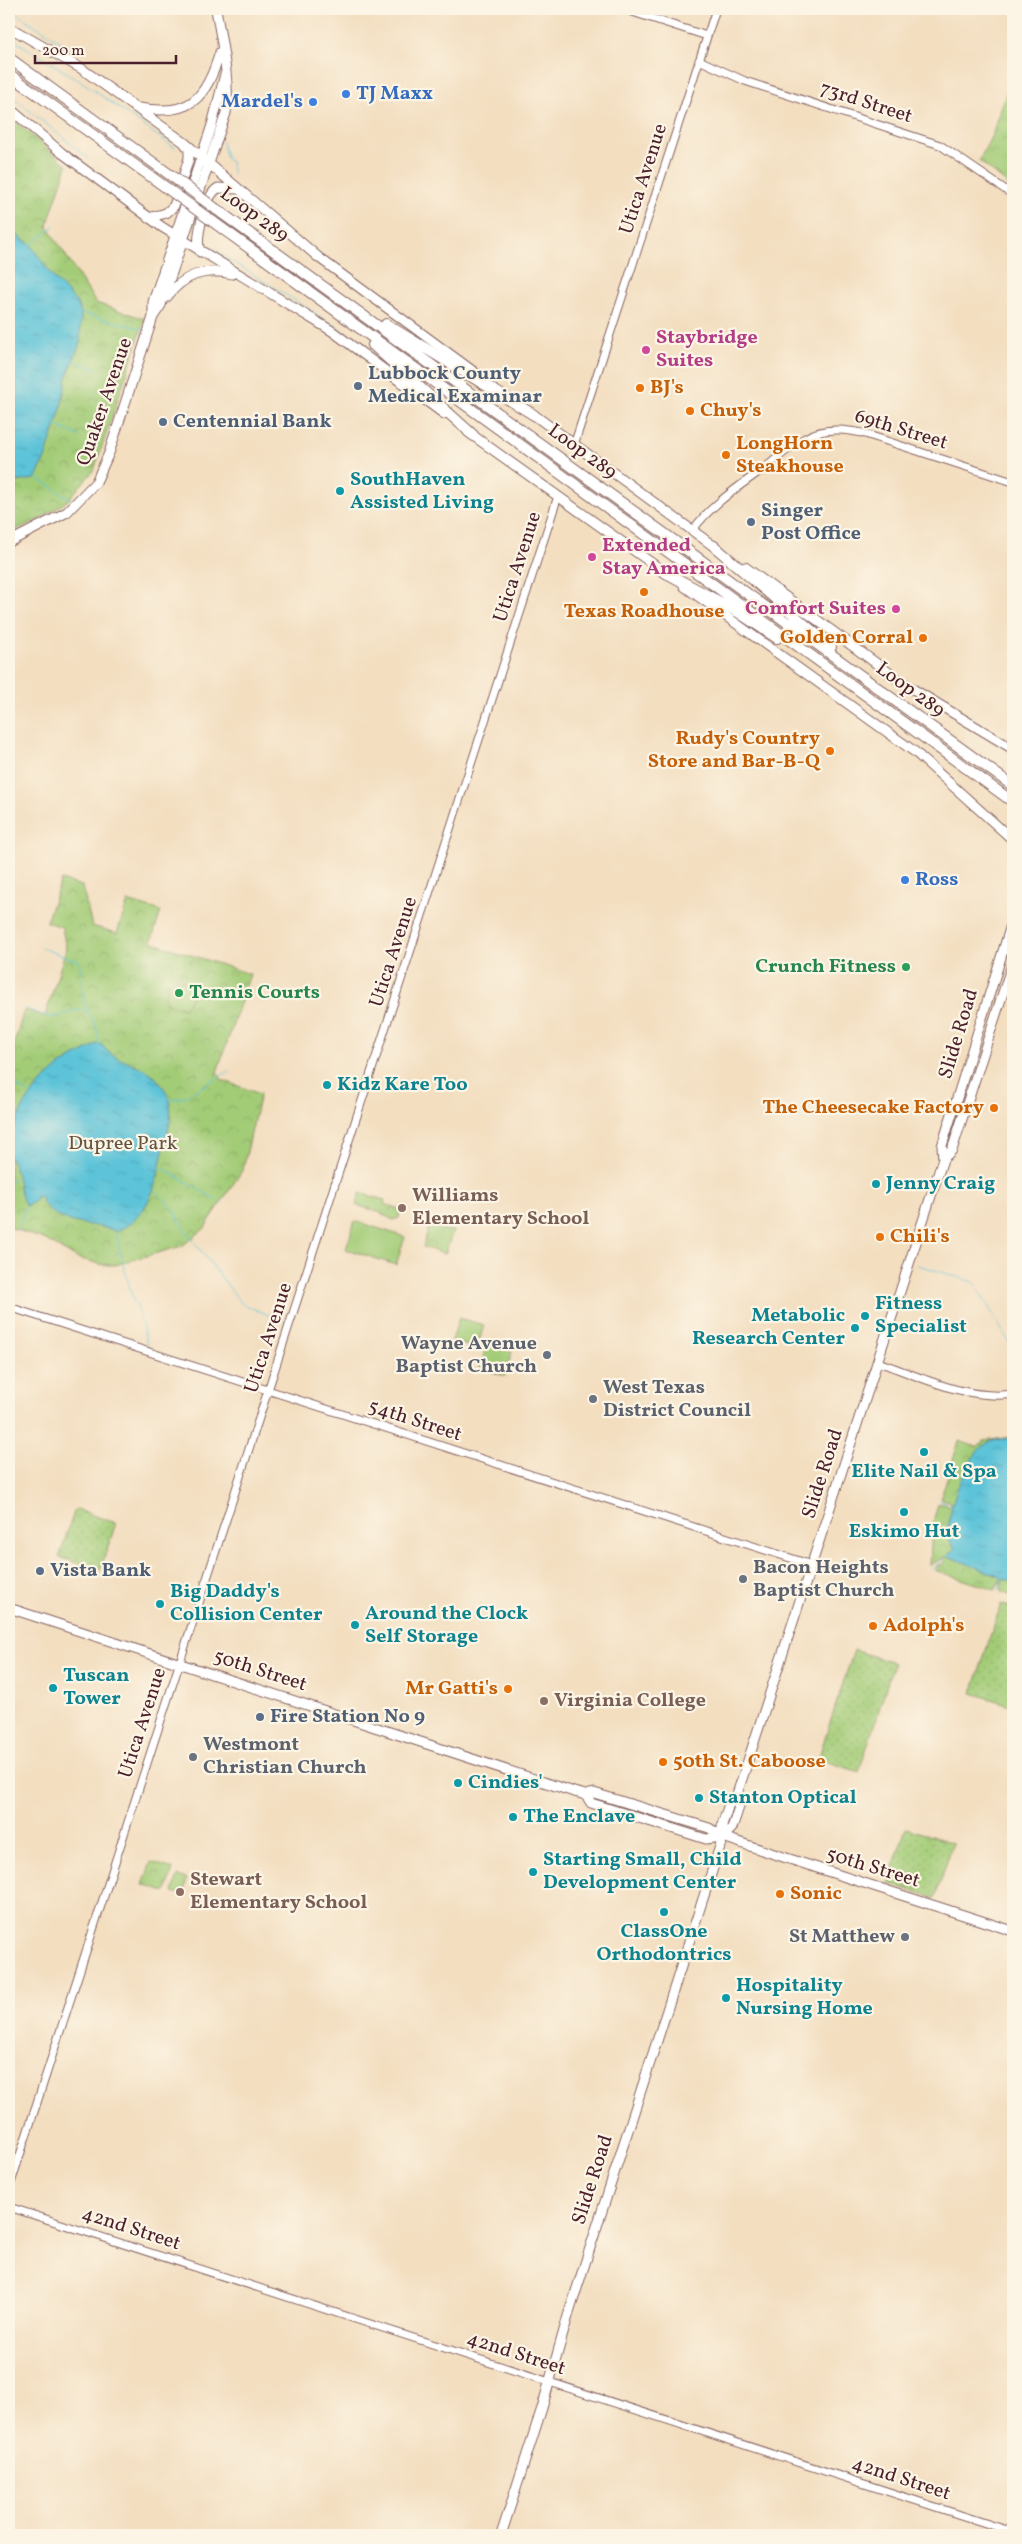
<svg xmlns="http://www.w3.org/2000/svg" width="1022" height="2544" font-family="Vollkorn,serif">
<defs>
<pattern id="grass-dots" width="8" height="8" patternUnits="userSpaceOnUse" patternTransform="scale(1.25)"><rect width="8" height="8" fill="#a3cc77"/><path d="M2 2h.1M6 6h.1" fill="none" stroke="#8eaf67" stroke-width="1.8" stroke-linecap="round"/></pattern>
<pattern id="park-crowns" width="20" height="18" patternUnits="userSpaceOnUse" patternTransform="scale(1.25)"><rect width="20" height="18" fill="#a3cc77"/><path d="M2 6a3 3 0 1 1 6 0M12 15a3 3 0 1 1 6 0" fill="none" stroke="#8eaf67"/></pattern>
<pattern id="water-ripples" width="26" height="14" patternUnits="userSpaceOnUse" patternTransform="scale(1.25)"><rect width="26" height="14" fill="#5bc3d8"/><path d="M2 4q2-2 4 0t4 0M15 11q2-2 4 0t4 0" fill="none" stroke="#51a7ba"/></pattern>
</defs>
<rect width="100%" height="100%" fill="#fcf5e5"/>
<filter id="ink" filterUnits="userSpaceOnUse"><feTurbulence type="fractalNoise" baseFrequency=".02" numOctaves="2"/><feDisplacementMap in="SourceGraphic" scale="10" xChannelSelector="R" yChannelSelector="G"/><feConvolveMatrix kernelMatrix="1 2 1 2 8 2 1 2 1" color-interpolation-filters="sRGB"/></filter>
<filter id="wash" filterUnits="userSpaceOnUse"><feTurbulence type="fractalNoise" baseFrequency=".0096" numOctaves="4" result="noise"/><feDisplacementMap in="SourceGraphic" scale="20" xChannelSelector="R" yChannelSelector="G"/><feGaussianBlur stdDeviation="1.12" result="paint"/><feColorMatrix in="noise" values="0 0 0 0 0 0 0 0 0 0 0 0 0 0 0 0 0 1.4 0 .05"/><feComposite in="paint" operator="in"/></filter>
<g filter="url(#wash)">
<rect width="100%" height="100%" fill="#f3dec0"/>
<path fill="url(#grass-dots)" stroke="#767651" d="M75,1509l41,14 -16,47 -41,-13z
M1001,1604l12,4v98l-41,-13z
M854,1650l40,13 -35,109 -41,-13z
M906,1828l47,15 -18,55 -47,-15z"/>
<path fill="url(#park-crowns)" stroke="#767651" d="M1013,72v116l-34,-27 14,-28z
M9,116l58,49 -20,61 49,77 49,16 -51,151 -27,31 -25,17 -33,15z
M61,880l21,6 10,40 25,7 11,-32 33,10 -10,31 99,32 -33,98 5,8 38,14 -17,75 -39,60 -22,17 -67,19h-11l-27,-7 -33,-19 -35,-12v-166l15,-51 21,6 21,-67 -4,-22 -16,-5z
M360,1193l25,7 -1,4 16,5 -1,9 -6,2 -12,-7 -25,-8z
M429,1226l24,5 -8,23 -22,-7z
M1013,1437v159l-12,-4 1,-15 -7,13 -61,-20 4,-5h4l5,-9 -17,9 2,-38 6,-23h8l2,3 3,-2 -1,-4 -8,-1 -1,-3 18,-56 18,6 6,-6z
M151,1862l22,7 -7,23 -23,-7z
M178,1876l9,3 -4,16 -10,-3z"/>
<path fill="#a3cc77" stroke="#767651" d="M174,978l18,6c3,7 -2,20 -8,24l-18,-5c-2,-7 2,-21 8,-25z
M355,1221l50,16 -9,28 -50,-16z
M459,1318l25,7 -7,24 -25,-8z
M487,1344l25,8 -7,24 -25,-8z"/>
<path fill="url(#water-ripples)" stroke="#527182" d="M9,230l21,14 22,32 25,27 4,10 -1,30 -13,34 -6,32 -17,52 -9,18 -26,4z
M97,1044l5,1c10,17 38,17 52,31 4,5 12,14 14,19 7,20 -2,42 -6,61 -6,30 -14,63 -46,75 -28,-10 -61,-3 -76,-34h-4l-2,5 -8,4c-9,-14 -6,-35 -17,-50 0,-38 27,-74 58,-95 9,-6 20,-10 30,-17z
M1013,1438v144l-65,-26 7,-7c-19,-18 9,-88 28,-103 9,-7 20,-7 30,-8z"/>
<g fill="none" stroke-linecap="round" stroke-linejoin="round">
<path stroke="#5bc3d8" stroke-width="1" d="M9,9l63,40
M9,37l76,47 90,64
M9,94l79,64
M222,142l4,16 5,4 2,13
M1006,186l7,-9
M31,245l23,-19
M209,247l133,83
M81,313l65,17
M73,361l25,8
M55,425l24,11
M36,477l36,23
M9,511l10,23
M41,948l35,12 4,3 4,40 12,23 4,19
M24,1008c9,3 23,10 32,9 13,-2 18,-11 31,-5
M9,1078l10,9
M9,1088h11l11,7
M168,1100l17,-3 44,-26
M161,1167l61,36
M9,1182l8,-5
M154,1189l20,21 11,20 57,74 44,18
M18,1230l8,-24
M116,1231l4,22 14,49 3,4 11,42
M918,1265l56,17 39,67
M939,1501l13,4
M931,1569l17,-13
M998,1591l4,-14"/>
</g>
</g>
<g filter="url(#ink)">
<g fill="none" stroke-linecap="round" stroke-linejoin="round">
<defs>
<path id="minor" d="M623,9l84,27
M699,60l46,21 195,64 73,50
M574,445l142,-436
M692,531c21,-29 51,-47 79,-68 14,-11 28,-24 45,-30 16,-5 30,-3 46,0l151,49
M9,1307l803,258
M878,1362c41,14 90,39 135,32
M9,2189l549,-1693
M9,2207l1004,325"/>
<path id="major" d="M9,27l73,42 103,74 133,114 167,123
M9,108l53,45 100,74 170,104 112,83
M139,108c51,9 67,-9 81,-56
M148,218l18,-5 8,-7 15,-48v-9l-4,-5
M200,252c-5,-14 5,-56 18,-64l20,1
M167,297c17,-23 38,-29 65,-23
M153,317v-15l59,-177 13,-51
M530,412l189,138
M468,432l199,142
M9,542l58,-30 29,-30 13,-29 44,-136 8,-12 65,-192c5,-30 -5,-73 -10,-104
M745,567l158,116 110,66
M684,586l231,166 98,88
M943,1159l9,-9 61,-188
M9,1608l565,184 12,3 8,-2 115,35 14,9 51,17 239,77
M586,1795l5,8 115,36 17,-2
M723,1837l-1,-12 7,-21 6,-4 10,-30 198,-611 -1,-13 71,-227
M501,2535l41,-127 26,-92 155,-479 9,-9 7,-21 -4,-7"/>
<path id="highway" d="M9,58l164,119
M9,74l159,115
M216,209l797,577
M212,221l801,581
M386,324l148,91
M373,345l100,90
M714,546l117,101
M661,570l77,42 39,26"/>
</defs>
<use href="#minor" stroke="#85625f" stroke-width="9"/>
<use href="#major" stroke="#85625f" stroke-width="11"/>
<use href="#highway" stroke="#85625f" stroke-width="12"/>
<use href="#minor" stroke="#fff" stroke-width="7"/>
<use href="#major" stroke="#fff" stroke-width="9"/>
<use href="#highway" stroke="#fff" stroke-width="10"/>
<defs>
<path id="highway-bridge" d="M173,177l43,32
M168,189l44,32"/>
</defs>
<use href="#highway-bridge" stroke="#85625f" stroke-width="12" stroke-linecap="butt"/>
<use href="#highway-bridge" stroke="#fff" stroke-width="10"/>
</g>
</g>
<g fill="#3f7fe0" stroke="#fcf5e5" stroke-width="2">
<circle cx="346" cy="94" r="5"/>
<circle cx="313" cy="102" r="5"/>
<circle cx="905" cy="880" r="5"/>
</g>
<g fill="#d1479c" stroke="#fcf5e5" stroke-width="2">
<circle cx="646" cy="350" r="5"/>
<circle cx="592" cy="557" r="5"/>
<circle cx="896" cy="609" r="5"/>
</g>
<g fill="#5c6f8a" stroke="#fcf5e5" stroke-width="2">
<circle cx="358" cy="386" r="5"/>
<circle cx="163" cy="422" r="5"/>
<circle cx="751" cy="522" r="5"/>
<circle cx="40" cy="1571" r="5"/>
<circle cx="260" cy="1717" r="5"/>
</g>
<g fill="#e8710a" stroke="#fcf5e5" stroke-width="2">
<circle cx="640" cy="388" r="5"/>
<circle cx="690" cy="411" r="5"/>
<circle cx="726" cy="455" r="5"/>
<circle cx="644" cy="592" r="5"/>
<circle cx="923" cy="638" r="5"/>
<circle cx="830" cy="751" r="5"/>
<circle cx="994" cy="1108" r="5"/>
<circle cx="880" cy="1237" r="5"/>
<circle cx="873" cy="1626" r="5"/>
<circle cx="508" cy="1689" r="5"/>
<circle cx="663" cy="1762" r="5"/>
<circle cx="780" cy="1894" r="5"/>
</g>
<g fill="#0f9aa8" stroke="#fcf5e5" stroke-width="2">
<circle cx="340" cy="491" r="5"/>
<circle cx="327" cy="1085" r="5"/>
<circle cx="876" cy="1184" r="5"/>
<circle cx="865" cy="1316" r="5"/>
<circle cx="855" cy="1328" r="5"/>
<circle cx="924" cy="1452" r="5"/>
<circle cx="904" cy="1512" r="5"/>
<circle cx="160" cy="1604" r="5"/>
<circle cx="355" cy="1625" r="5"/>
<circle cx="53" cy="1688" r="5"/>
<circle cx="458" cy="1783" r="5"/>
<circle cx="699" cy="1798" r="5"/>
<circle cx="513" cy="1817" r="5"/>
<circle cx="533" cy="1872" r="5"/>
<circle cx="664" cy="1912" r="5"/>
<circle cx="726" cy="1998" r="5"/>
</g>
<g fill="#2e9e5b" stroke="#fcf5e5" stroke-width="2">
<circle cx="906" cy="967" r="5"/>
<circle cx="179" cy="993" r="5"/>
</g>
<g fill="#8d6e63" stroke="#fcf5e5" stroke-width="2">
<circle cx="402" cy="1208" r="5"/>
<circle cx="544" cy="1701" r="5"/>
<circle cx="180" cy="1892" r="5"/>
</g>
<g fill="#6b7280" stroke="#fcf5e5" stroke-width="2">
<circle cx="547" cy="1355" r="5"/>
<circle cx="593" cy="1399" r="5"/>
<circle cx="743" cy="1579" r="5"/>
<circle cx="193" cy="1757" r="5"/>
<circle cx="905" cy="1937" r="5"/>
</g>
<g text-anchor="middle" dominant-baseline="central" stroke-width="4.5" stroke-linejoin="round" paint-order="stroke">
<g font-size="20" font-weight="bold" fill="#366cbe" stroke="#fcf5e5" text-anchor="start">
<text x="356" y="94">TJ Maxx</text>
<text x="303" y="102" text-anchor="end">Mardel's</text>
<text x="915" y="880">Ross</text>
</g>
<g font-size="20" fill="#4a1f2b" stroke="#fcf5e5">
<text transform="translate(866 103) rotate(18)">73rd Street</text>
<text transform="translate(644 179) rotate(-72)">Utica Avenue</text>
<text transform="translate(254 215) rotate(36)">Loop 289</text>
<text transform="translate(105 402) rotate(-71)">Quaker Avenue</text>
<text transform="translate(901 430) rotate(17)">69th Street</text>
<text transform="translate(582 452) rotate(36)">Loop 289</text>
<text transform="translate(518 567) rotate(-72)">Utica Avenue</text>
<text transform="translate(910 690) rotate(36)">Loop 289</text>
<text transform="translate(394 952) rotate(-72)">Utica Avenue</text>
<text transform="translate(959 1034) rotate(-73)">Slide Road</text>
<text transform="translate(269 1338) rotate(-72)">Utica Avenue</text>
<text transform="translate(415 1421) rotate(18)">54th Street</text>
<text transform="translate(823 1474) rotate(-72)">Slide Road</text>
<text transform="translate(260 1671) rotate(18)">50th Street</text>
<text transform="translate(143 1723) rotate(-72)">Utica Avenue</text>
<text transform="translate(873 1868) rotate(17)">50th Street</text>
<text transform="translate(593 2180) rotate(-72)">Slide Road</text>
<text transform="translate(131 2229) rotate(18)">42nd Street</text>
<text transform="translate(516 2354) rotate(18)">42nd Street</text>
<text transform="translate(901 2479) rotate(18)">42nd Street</text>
</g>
<g font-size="20" font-weight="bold" fill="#b23c85" stroke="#fcf5e5" text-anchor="start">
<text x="656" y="338">Staybridge<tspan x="656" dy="23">Suites</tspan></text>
<text x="602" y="546">Extended<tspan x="602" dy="23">Stay America</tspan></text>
<text x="886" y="609" text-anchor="end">Comfort Suites</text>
</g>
<g font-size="20" font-weight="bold" fill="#4e5e75" stroke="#fcf5e5" text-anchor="start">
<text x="368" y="374">Lubbock County<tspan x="368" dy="23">Medical Examinar</tspan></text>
<text x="173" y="422">Centennial Bank</text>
<text x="761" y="511">Singer<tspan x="761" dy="23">Post Office</tspan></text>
<text x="50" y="1571">Vista Bank</text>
<text x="270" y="1717">Fire Station No 9</text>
</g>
<g font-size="20" font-weight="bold" fill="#c56008" stroke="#fcf5e5" text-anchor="start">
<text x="650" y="388">BJ's</text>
<text x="700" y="411">Chuy's</text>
<text x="736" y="444">LongHorn<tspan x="736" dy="23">Steakhouse</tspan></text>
<text x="644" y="612" text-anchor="middle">Texas Roadhouse</text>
<text x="913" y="638" text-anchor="end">Golden Corral</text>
<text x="820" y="739" text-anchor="end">Rudy's Country<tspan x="820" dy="23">Store and Bar-B-Q</tspan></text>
<text x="984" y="1108" text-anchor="end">The Cheesecake Factory</text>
<text x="890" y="1237">Chili's</text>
<text x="883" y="1626">Adolph's</text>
<text x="498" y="1689" text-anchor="end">Mr Gatti's</text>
<text x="673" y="1762">50th St. Caboose</text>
<text x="790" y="1894">Sonic</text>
</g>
<g font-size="20" font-weight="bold" fill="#0d838f" stroke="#fcf5e5" text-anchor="start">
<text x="350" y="480">SouthHaven<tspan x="350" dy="23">Assisted Living</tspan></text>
<text x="337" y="1085">Kidz Kare Too</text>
<text x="886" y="1184">Jenny Craig</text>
<text x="875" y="1304">Fitness<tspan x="875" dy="23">Specialist</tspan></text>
<text x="845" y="1316" text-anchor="end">Metabolic<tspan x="845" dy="23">Research Center</tspan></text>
<text x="924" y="1472" text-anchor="middle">Elite Nail &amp; Spa</text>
<text x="904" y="1532" text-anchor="middle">Eskimo Hut</text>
<text x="170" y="1592">Big Daddy's<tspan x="170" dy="23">Collision Center</tspan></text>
<text x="365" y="1614">Around the Clock<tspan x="365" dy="23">Self Storage</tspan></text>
<text x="63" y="1676">Tuscan<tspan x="63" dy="23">Tower</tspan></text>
<text x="468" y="1783">Cindies'</text>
<text x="709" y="1798">Stanton Optical</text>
<text x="523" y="1817">The Enclave</text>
<text x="543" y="1860">Starting Small, Child<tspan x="543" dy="23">Development Center</tspan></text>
<text x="664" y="1932" text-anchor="middle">ClassOne<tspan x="664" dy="23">Orthodontrics</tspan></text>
<text x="736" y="1986">Hospitality<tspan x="736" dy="23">Nursing Home</tspan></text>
</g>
<g font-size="20" font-weight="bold" fill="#27864d" stroke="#fcf5e5" text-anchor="end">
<text x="896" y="967">Crunch Fitness</text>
<text x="189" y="993" text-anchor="start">Tennis Courts</text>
</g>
<g font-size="20" fill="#655342" stroke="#fcf5e5">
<text x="123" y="1144">Dupree Park</text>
</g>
<g font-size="20" font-weight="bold" fill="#785e54" stroke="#fcf5e5" text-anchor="start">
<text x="412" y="1196">Williams<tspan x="412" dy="23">Elementary School</tspan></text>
<text x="554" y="1701">Virginia College</text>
<text x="190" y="1880">Stewart<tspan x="190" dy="23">Elementary School</tspan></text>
</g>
<g font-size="20" font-weight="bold" fill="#5b616d" stroke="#fcf5e5" text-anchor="start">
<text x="537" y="1344" text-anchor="end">Wayne Avenue<tspan x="537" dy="23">Baptist Church</tspan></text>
<text x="603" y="1388">West Texas<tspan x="603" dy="23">District Council</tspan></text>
<text x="753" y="1568">Bacon Heights<tspan x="753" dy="23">Baptist Church</tspan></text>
<text x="203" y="1745">Westmont<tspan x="203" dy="23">Christian Church</tspan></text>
<text x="895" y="1937" text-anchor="end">St Matthew</text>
</g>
</g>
<rect width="1022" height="2544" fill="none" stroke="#fcf5e5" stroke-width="30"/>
<path d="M35 55v8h141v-8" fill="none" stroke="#4a1f2b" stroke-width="2.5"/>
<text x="42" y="55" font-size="15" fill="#4a1f2b" stroke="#fcf5e5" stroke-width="4" paint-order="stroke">200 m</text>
</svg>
